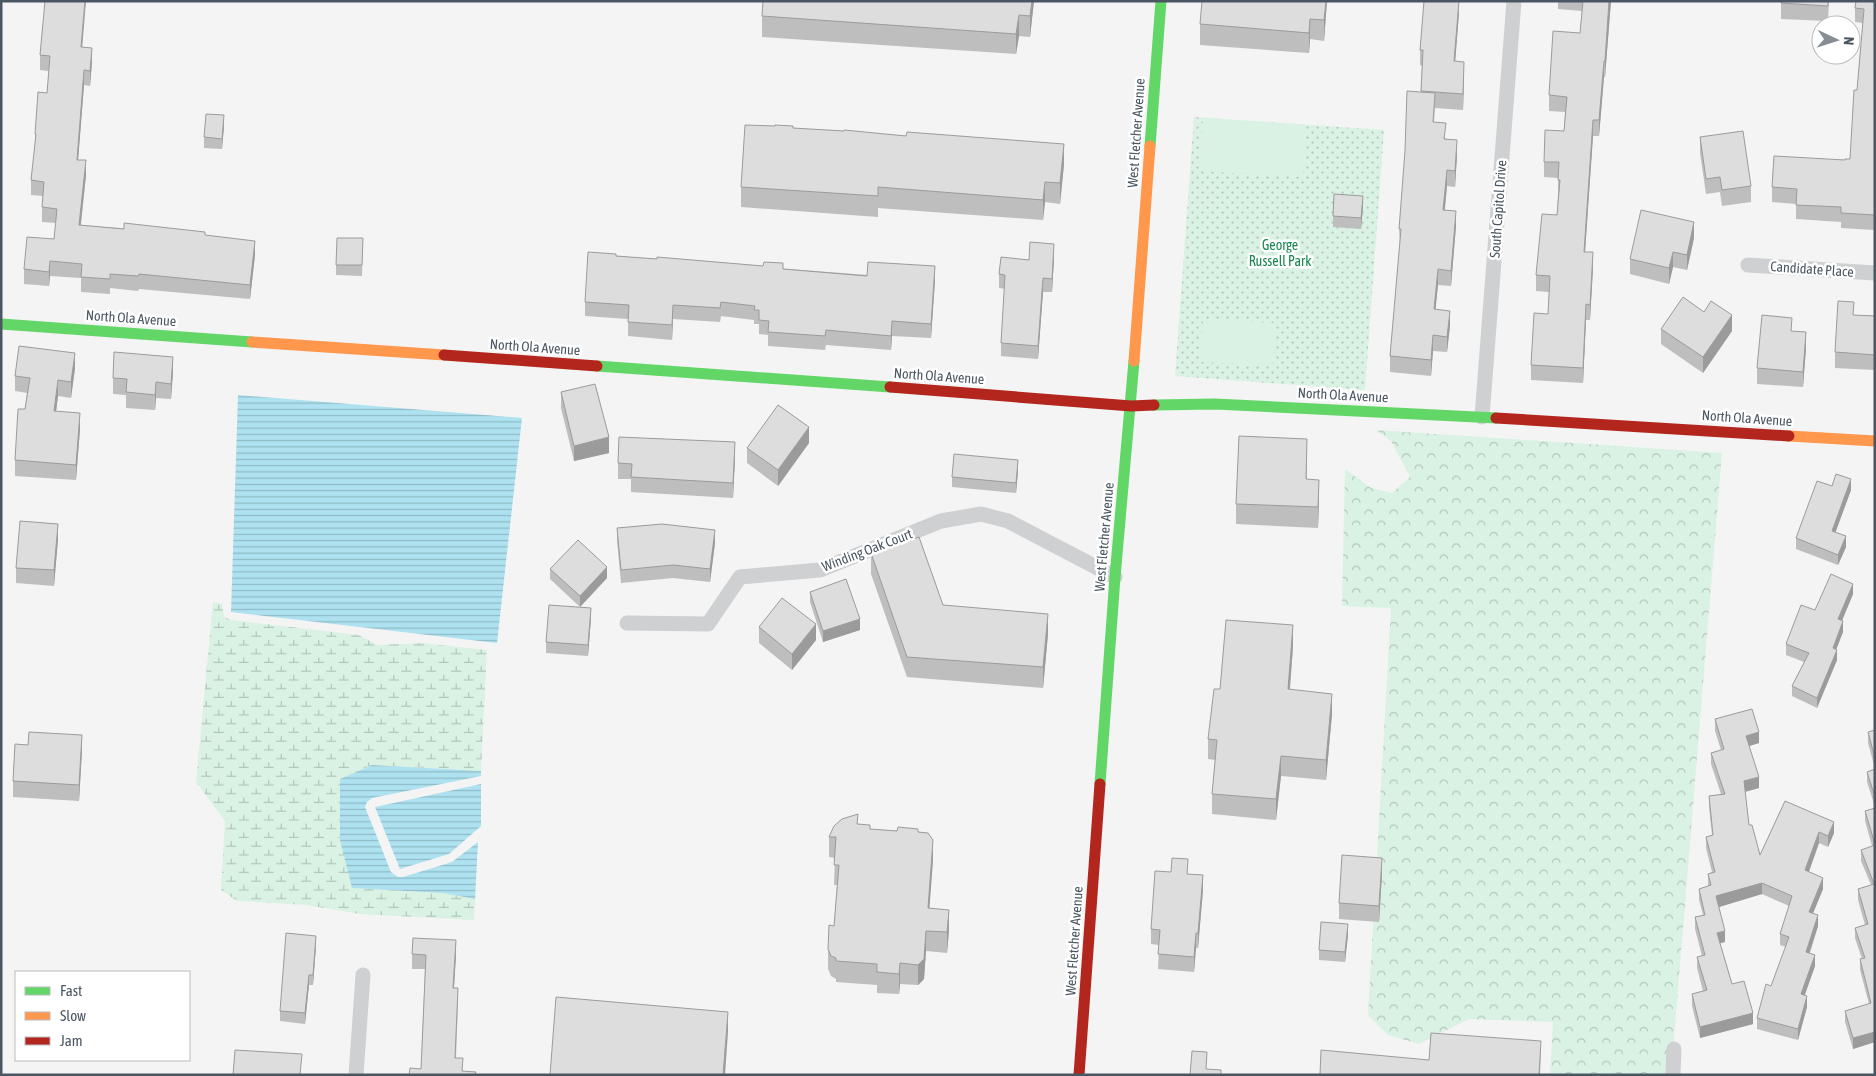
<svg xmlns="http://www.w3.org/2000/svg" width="1876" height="1076" font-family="'Asap Condensed',sans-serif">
<defs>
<pattern id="green-dots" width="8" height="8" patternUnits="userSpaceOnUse" patternTransform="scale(1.25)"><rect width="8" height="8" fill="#d9f2e3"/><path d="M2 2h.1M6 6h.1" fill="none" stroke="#b2c7bb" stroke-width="1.8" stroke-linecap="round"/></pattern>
<pattern id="forest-crowns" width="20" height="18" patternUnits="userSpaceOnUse" patternTransform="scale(1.25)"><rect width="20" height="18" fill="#d9f2e3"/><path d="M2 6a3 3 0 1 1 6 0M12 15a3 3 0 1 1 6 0" fill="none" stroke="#b2c7bb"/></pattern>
<pattern id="wetland-marsh" width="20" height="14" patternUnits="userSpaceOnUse" patternTransform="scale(1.25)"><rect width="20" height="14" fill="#d9f2e3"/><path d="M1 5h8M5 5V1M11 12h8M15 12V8" fill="none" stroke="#b2c7bb"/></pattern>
<pattern id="water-rules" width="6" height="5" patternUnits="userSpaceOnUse" patternTransform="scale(1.25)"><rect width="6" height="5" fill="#aee2f0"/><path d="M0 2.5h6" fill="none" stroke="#90bac6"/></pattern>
</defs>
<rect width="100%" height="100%" fill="#f4f4f4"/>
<path fill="url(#green-dots)" d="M1194,117l190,13 -19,260 -190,-14z"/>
<path fill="url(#forest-crowns)" d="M1376,430l346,23 -51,622h-121l3,-53 -84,-3 -50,25 -31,-9 -20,-20 23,-407 -49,-2 3,-137 26,19 21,5 18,-16 -19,-36z"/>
<path fill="url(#wetland-marsh)" d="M213,602l9,2 2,13 7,3 128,15 18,10 44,-2 66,7 -6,121 -109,-6 -32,14 12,109 91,5 32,6 -1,21 -114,-6 -53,-9 -70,-4 -16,-11 4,-69 -29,-39z"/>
<path fill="#d9f2e3" d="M1203,118l103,7 -3,52 -104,-6z
M1203,319l72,4 -2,43 -73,-4z"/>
<path fill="url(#water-rules)" d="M238,395l284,23 -25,225 -266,-31z
M372,765l109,6v5l-109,22 -5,4 -2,5 26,65 7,5h5l49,-15 26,-20 -3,57 -32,-6 -91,-5 -12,-48v-61z
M481,784v42l-32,28 -49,15 -25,-62z"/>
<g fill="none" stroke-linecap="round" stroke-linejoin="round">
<path stroke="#ced0d2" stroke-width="15" d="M1748,265l127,8
M1482,417l32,-416
M627,623l81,1 32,-47 80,-7 121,-49 40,-7 27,7 107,56
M356,1075l7,-100
M1673,1075l1,-26"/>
<path stroke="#63d668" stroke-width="11" d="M1150,146l11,-145
M1,324l251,18
M597,366l293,21
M1154,405l61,-1 281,14
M1100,784l15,-207 19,-216"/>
<path stroke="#ff974d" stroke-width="11" d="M252,342l192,13
M1134,361l16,-215
M1789,436l86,5"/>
<path stroke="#b3261e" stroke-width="11" d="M444,355l153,11
M890,387l241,19 23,-1
M1496,418l293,18
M1079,1075l21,-291"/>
</g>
<path fill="#bebebf" d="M1034,1l-4,36 -11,-1 -3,18 -254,-17v-21z
M1327,1l-3,40 -14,-2 -1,14 -109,-8v-21z
M1558,1h53l-6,76h-1l-5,59h-6l-8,116 8,16 -3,52h-4l-3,63 -52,-3v-15l17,-51 1,-22 -13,-1v-16l21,-60 1,-20v-17l-14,-1v-15l20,-31 1,-19 -16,-1v-16l31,-62 2,-22 -24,-2z
M1781,1h48l-1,20 -47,-2z
M1875,1v229l-34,-2v-6l-45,-3v-15l-24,-2v-15l78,-28 7,-69 6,-67 -8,-1v-14z
M1459,13l-4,48 9,16 -1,33 -28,-2 -1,14 23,33 -2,32 -8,-1 -2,24 11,16 -5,60 -13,-1 -3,24 15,17 -3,26 -14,-1 -2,25 -41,-4v-16l10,-112 -1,-15 22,-137 1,-26 -2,-1v-15z
M82,47l10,15 -2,24 -6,-1 -6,75 8,15 -5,50 124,10 50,20 -5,44 -111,-10 -1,2 -28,-3v6l-29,-2v-14l-31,-2 -1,10 -25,-2v-15l30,-30 2,-16 -14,-1v-15l1,-11 -12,-1v-15l4,-31v-15l12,-41 2,-22 -9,-1v-15z
M224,126l-2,23 -18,-1v-11z
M793,128l271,36 -4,40 -15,-2 -2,18 -165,-12v9l-137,-10v-20z
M1700,137l51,49v16l-29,4 -2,-14 -14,2 -6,-41z
M1363,207l-2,22 -28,-2v-11z
M363,238l-1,38 -26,-1v-10z
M1694,238l-7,32 -14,-3 -4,17 -39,-10v-15z
M616,256l319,24 -4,58 -39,-2 -1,14 -65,-5 -1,5 -57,-4v-11l-9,-1v-10h-5v-4l-33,-4 -1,6 -47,-3 -1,21 -44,-4v-17l-43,-3v-14z
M1054,258l-2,34h-9l-5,67 -37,-3v-13l4,-54 -6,-1v-14l30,-14z
M1854,315l21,1v54l-40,-2v-16z
M1661,329l71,2 -29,42 -42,-29z
M1792,331l14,17 -3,39 -46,-3v-16z
M75,368l-4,30 -13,-2 -2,15 24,18 -4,51 -61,-4v-16l10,-51 2,-16 -12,-2v-15z
M173,372l-2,27 -15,-1 -1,12 -29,-2v-13l-13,-1v-16z
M561,392l48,61 -35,8 -13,-53z
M809,443l-31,43 -31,-23v-15z
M735,458l-2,40 -102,-6v-13h-13v-16z
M1307,460l-1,19 13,22 -1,27 -82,-4v-20z
M1018,471l-2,22 -64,-6v-10z
M1851,490l-16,42 11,15 -8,18 -42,-16v-11z
M617,528l98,15 -5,39 -37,-4 -52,5 -4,-42z
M58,539l-4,47 -38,-3v-15z
M871,553l72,52 105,29 -5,54 -136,-11 -36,-103z
M550,569l57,9 -27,29 -30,-28z
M810,592l50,38 -37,12 -13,-40z
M1853,594l-11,27 1,11 -7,17 1,11 -20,48 -25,-12v-10l12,-24 -18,-7v-11l29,-34z
M591,618l-3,38 -42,-3v-11z
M759,627l57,13 -24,30 -33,-27z
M1293,646l-3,44 42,24 -6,66 -45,-4 -5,44 -64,-6v-20l3,-34 -7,-1v-20l12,-50z
M1715,719l44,24 -10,3 10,42 -14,4 4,33 11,30 25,-54 49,32 -6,14 -9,-4 -10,29 14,17 -10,24 5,13 -8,27 5,13 -10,29 2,12 -9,33 -41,-11v-11l14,-32 15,-39 -6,-2v-11l9,-28 -27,-12 -44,13 7,35 -5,1 12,41 21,40 -53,14 -8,-32v-12l11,-3 -6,-23v-11l5,-1 -7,-27v-12l8,-2 -4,-15v-11l9,-3v-12l4,-2 -6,-24v-11l6,-2 -3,-28v-11l12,-2 -10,-30v-11l10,-3 -6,-19z
M1875,730v39l-7,-26v-11z
M82,751l-3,50 -66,-4v-16z
M1875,769v38l-8,-25v-10z
M1875,808v234l-22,7 -8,-27v-11l24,-7 -9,-34v-11h2l-7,-21v-10l10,-3 -7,-25v-11l13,-4 -10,-24v-11l11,-4 -7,-25v-10z
M858,824l12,5 48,3 15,28 -4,48 20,22 -2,23 -21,-2 -2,28 -6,6 -18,-1 -1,10 -22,-1v-8l-41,-3v-3l-5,-3 -3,-7v-20l6,-23 3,-41h-3l1,-27 -6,-1v-20z
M1188,874l15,16 -5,58h-2l-2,24 -36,-3 1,-24 -8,-1v-15z
M1382,874l-3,48 -40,-3v-16z
M1348,935l-3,27 -26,-2v-10z
M316,946l-3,39h-4l-4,39 -25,-3v-10z
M412,954l44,1 -2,33 4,15 -2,55 7,13 -42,-2 4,-100h-13z"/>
<path fill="#9b9b9b" d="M85,1h1l-5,61v-15z
M1032,1h2l-4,36v-21z
M1326,1h1l-3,40v-21z
M1459,1v12l-5,64v-16z
M1609,1h2l-6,76v-16z
M1019,15v21l-3,18v-20z
M1310,19v20l-1,14v-20z
M92,48v14l-2,24v-15z
M1604,61v16l-5,59v-16z
M1464,62v15l-1,33v-16z
M84,70v15l-7,89v-14z
M224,115v11l-2,23v-10z
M1593,120v16l-9,131v-15z
M1457,140v15l-2,32v-16z
M1064,144v20l-4,40v-21z
M86,160v15l-7,64v-14z
M1447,170v16l-4,39v-15z
M1045,182v20l-2,18v-20z
M1363,196v11l-2,22v-11z
M1456,211v15l-5,60v-15z
M1694,222v16l-7,32v-15z
M255,241v14l-5,44v-14z
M1054,244v14l-2,34v-13z
M1593,252v16l-3,52v-15z
M1673,252v15l-4,17v-16z
M50,261v15l-1,10v-14z
M935,266v14l-4,58v-14z
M1438,269v16l-4,40v-16z
M1043,278v14l-5,67v-13z
M1586,304v16l-3,63v-15z
M673,305v14l-1,21v-15z
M1450,311v15l-3,26v-15z
M1732,315v16l-29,42v-16z
M892,321v15l-1,14v-14z
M1806,332v16l-3,39v-15z
M1433,335v16l-2,25v-16z
M75,353v15l-4,30v-16z
M173,357v15l-2,27v-15z
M58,380v16l-4,31v-16z
M156,382v16l-1,12v-15z
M80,413v16l-4,51v-15z
M809,427v16l-31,43v-16z
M609,437v16l-35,8v-15z
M1307,439v21l-1,40v-21z
M735,442v16l-2,40v-15z
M1018,460v11l-2,22v-10z
M1851,479v11l-19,52v-11z
M1319,480v21l-1,27v-21z
M58,524v15l-4,47v-16z
M715,530v13l-5,39v-13z
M1846,536v11l-8,18v-10z
M607,567v11l-27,29v-11z
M1853,584v10l-15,36v-11z
M591,608v10l-3,38v-11z
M1048,614v20l-5,54v-21z
M860,619v11l-37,12v-11z
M1843,621v11l-10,26v-10z
M816,624v16l-24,30v-16z
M1293,625v21l-5,64v-21z
M1837,650v10l-20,48v-10z
M1332,694v20l-6,66v-20z
M1759,732v11l-13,4v-11z
M82,735v16l-3,50v-16z
M1281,756v20l-5,44v-21z
M1759,777v11l-15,4v-11z
M1834,822v11l-6,14v-11z
M1819,832v11l-14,39v-12z
M933,840v20l-5,68v-20z
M1382,858v16l-3,48v-16z
M1203,875v15l-5,58v-15z
M1823,878v11l-14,34v-11z
M1762,883v11l-46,14v-12z
M949,910v20l-2,23v-21z
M1818,915v11l-12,37v-11z
M1348,924v11l-3,27v-10z
M926,931v20l-2,28 -6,6v-20z
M1725,931v11l-8,2v-11z
M1196,933v15l-2,24v-15z
M316,936v10l-3,39v-10z
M456,940v15l-3,48v-15z
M1815,955v11l-14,39v-11z
M900,963v21l-1,10v-20z
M309,975v10l-4,39v-11z
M1807,996v11l-9,33v-11z
M728,1012v20l-3,43h-2z
M1753,1013v11l-53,14v-11z
M1875,1032v10l-22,7v-11z
M1541,1041l-1,34h-1z"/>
<path fill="#ddddde" stroke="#9b9b9b" d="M45,1h40l-4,46 11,1 -2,23 -6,-1 -7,90h9l-7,65 45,4v-6l81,9v3l50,6 -5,44 -111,-11 -1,2 -28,-2v5l-29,-2 1,-13 -32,-3 -1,11 -25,-3 3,-32 27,2 3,-30 -15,-2 2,-25 -13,-2 5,-46h-1l3,-42 9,1 3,-37 -10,-1z
M763,1h269l-2,15 -11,-1 -3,19 -254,-18z
M1202,1h124l-2,19 -14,-1 -1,14 -109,-9z
M1424,1h35l-5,60 10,1 -1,32 -42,-3 2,-41h-3z
M1583,1h26l-4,60h-1l-5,59h-6l-9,132h9l-3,53 -4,-1 -3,64 -52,-3 3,-52 14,1 2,-38 -14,-1 6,-61 15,1 3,-35h-2l1,-18h-15l1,-32 19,1 3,-34 -18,-2 4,-64 27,2z
M1781,1h47v5l-47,-3z
M1856,1h19v214l-34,-2v-6l-45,-2 1,-16 -25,-2 2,-31 71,4v-1h5l4,-69h3l7,-81 -9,-1z
M1407,91l28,2 -2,29 13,1 -2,16 13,1 -2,31 -8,-1 -4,40 13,1 -5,60 -13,-2 -4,40 16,2 -3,26 -14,-2 -2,25 -41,-4 11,-127h-2l6,-78z
M206,114l18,1 -2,24 -18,-2z
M745,125l30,1v-1l18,1v2l51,3v-1l62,6 1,-4 157,12 -4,39 -15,-1 -2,18 -165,-13v9l-137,-9z
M1743,131l8,55 -29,4 -2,-13 -14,2 -6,-42z
M1334,194l29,2 -2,22 -28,-2z
M1641,210l53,12 -7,33 -14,-3 -4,16 -39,-9z
M337,238h26l-1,27h-26z
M1030,242l24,2 -2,35 -9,-1 -5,68 -37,-3 4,-68 -6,-1 2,-17 28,3z
M588,252l28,2v2l41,3v-2l106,9 1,-4 19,1v6l84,7 1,-14 67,4 -4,58 -39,-3 -1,15 -65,-6 -1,6 -57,-4 1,-11 -10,-1v-10h-5l1,-4 -34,-4 -1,6 -47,-3 -1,20 -44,-3 1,-17 -44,-3z
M1683,297l21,15 7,-11 21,14 -29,42 -42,-28z
M1838,301l16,1 -1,13 22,1v39l-40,-3z
M1762,315l30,3 -1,13 15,1 -3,40 -46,-4z
M19,346l56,7 -4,29 -13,-2 -4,31 26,2 -4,52 -61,-5 3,-51h7l5,-31 -15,-2z
M114,352l59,5 -2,27 -15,-2 -1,13 -29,-3 1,-13 -14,-1z
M595,384l14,53 -35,9 -13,-54z
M778,405l31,22 -31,43 -31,-22z
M1239,436l68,3 -1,40 13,1 -1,27 -82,-3z
M619,437l116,5 -2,41 -102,-6 1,-13 -14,-1z
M954,454l64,6 -2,23 -64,-6z
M1836,474l15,5 -19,52 14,5 -8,19 -42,-17 21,-57 15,5z
M20,521l38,3 -4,46 -38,-2z
M662,524l53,6 -5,39 -37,-4 -52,5 -4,-42z
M919,537l24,68 105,9 -5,53 -136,-10 -36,-104z
M578,540l29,27 -27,29 -30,-27z
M1831,574l22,10 -15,35 5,2 -10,27 4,2 -20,48 -25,-12 17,-33 -23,-9 15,-39 14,5z
M846,579l14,40 -37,12 -13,-39z
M782,598l34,26 -24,30 -33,-27z
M549,605l42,3 -3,37 -42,-3z
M1226,620l67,5 -5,64 44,5 -6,66 -45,-4 -5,43 -64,-5 5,-54 -9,-1 6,-50h6z
M1752,709l7,23 -13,4 13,41 -15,4 5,44h3l8,30 25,-54 49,21 -6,14 -9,-4 -14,38 18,8 -14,34 9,3 -12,37 9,3 -14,39 6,2 -9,33 -41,-11 9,-34 5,2 18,-49 -9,-3 12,-38 -30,-13 -46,13 9,35 -8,2 15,51 12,-3 9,32 -53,14 -8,-33 15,-4 -10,-33 8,-2 -10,-38 10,-2 -6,-26 12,-4 -3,-11 7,-2 -9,-35 7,-2 -4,-39 16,-2 -14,-41 13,-4 -9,-30z
M1875,730v28l-7,-26z
M29,732l53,3 -3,50 -66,-4 2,-37 13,1z
M1875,769v28l-8,-25z
M1875,808v36l-10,-33z
M858,814l-1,10 13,1v4l27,2 1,-4 20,2v3l10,1 5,7 -5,68 21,2 -2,22 -21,-1 -2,28 -6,6 -18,-2 -1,11 -22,-2v-8l-41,-3v-3l-5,-2 -3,-7 1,-24 5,1 5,-61h-5l2,-28h-7l5,-11 8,-7z
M1875,845v187l-22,6 -8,-27 26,-8 -11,-44 5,-1 -10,-30 13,-4 -10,-35 16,-5 -13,-34z
M1342,855l40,3 -3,48 -40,-3z
M1172,858l16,1 -1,15 16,1 -5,58h-2l-2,24 -36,-3 2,-24 -9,-1 4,-58 16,1z
M1321,922l27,2 -3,28 -26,-2z
M286,933l30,3 -3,39h-4l-4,38 -25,-2z
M413,938l43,2 -3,48h5l-3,70h8l-1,13 14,1 -1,3h-66l1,-7 11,1 5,-114 -14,-1z
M556,997l172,15 -5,63h-173z
M1431,1033l110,8 -2,34h-219l1,-25 108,10z
M235,1050l67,4 -2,21h-67z
M1192,1051l15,1 -1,17 15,1v5h-31z"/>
<g text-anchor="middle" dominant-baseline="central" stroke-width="5" stroke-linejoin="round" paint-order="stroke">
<g font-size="14" fill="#4a5661" stroke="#fff">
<text transform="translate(1136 133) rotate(-86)">West Fletcher Avenue</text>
<text transform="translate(1498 209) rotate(-86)">South Capitol Drive</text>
<text transform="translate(1812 269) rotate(4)">Candidate Place</text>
<text transform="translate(131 318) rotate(4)">North Ola Avenue</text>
<text transform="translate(535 347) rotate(4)">North Ola Avenue</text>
<text transform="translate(939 376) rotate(4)">North Ola Avenue</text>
<text transform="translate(1343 395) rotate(3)">North Ola Avenue</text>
<text transform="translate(1747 418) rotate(4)">North Ola Avenue</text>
<text transform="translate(1104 537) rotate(-85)">West Fletcher Avenue</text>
<text transform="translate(867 550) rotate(-21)">Winding Oak Court</text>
<text transform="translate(1074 941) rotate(-86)">West Fletcher Avenue</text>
</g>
<g font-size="14" fill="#17864f" stroke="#fff">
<text x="1280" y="245">George<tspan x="1280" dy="16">Russell Park</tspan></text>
</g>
</g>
<rect width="1876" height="1076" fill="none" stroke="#4a5661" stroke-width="5"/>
<rect x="15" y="971" width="175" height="90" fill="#ffffff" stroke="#b7bbc0"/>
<rect x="25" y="987" width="25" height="8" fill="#63d668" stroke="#b7bbc0"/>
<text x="60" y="996" font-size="15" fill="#4a5661">Fast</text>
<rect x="25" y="1012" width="25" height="8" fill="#ff974d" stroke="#b7bbc0"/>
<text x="60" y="1021" font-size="15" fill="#4a5661">Slow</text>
<rect x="25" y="1037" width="25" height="8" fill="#b3261e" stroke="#b7bbc0"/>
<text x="60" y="1046" font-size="15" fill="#4a5661">Jam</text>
<g transform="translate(1836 40) rotate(94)"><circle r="24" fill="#ffffff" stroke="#b7bbc0"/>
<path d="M0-4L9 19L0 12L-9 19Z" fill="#868d94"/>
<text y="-8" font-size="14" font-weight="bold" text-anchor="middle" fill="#4a5661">N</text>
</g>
</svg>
